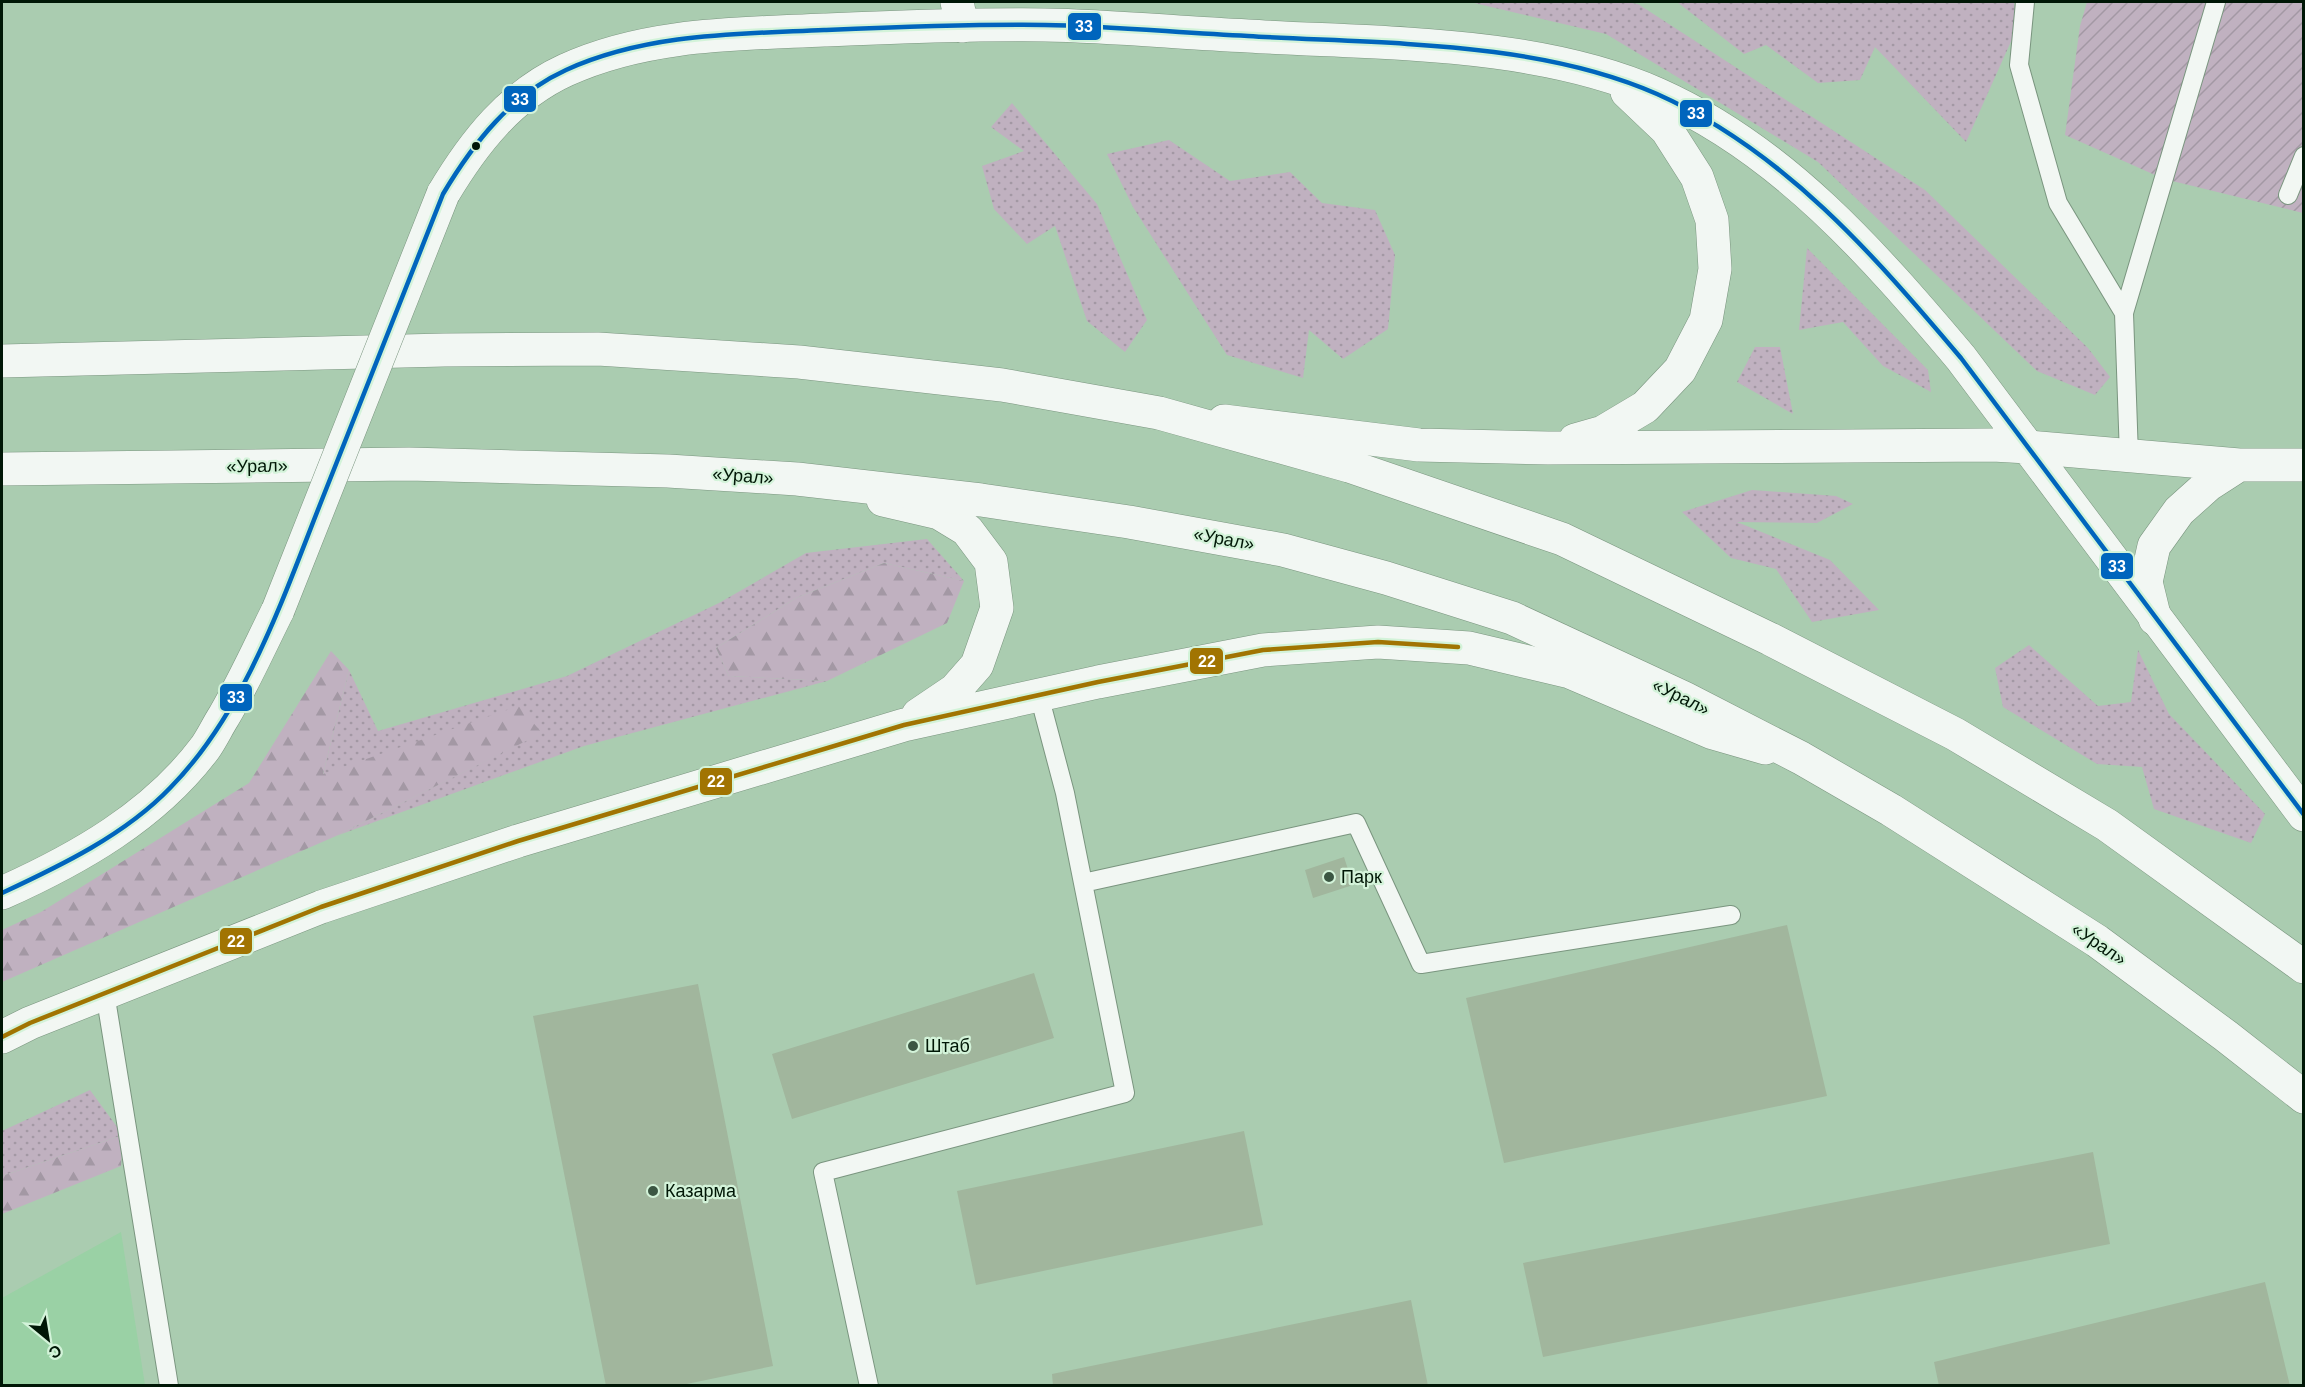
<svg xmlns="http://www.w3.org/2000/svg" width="2305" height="1387" font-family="Helvetica,sans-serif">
<defs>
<pattern id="grass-dots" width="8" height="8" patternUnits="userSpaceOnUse" patternTransform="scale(1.5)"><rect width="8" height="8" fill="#c0b1c0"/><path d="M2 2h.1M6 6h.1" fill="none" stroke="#a398a4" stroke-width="1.8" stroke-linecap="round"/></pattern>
<pattern id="forest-firs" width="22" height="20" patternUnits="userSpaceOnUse" patternTransform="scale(1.5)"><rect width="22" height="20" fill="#c0b1c0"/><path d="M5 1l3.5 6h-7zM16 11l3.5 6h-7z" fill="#a398a4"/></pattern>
<pattern id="garden-furrows" width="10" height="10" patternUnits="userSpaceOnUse" patternTransform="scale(1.5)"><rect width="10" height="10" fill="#c0b1c0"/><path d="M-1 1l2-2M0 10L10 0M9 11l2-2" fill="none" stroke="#a398a4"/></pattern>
</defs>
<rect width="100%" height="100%" fill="#aaccb0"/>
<path fill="#9ad1a5" d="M121,1232l24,153h-143v-87z"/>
<path fill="url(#grass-dots)" d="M1470,2h155l13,2 287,186 163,158 22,29 -15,18 -58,-24 -219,-209 -212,-128z
M1677,2h337l3,26 -51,114 -91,-95 -15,33 -42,3 -52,-38 -22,9z
M1012,103l85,101 50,116 -22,32 -38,-31 -32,-95 -28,18 -33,-35 -12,-43 42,-15 -33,-24z
M1169,140l61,41 60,-9 32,31 53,7 20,45 -7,74 -45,30 -34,-29 -6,48 -76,-23 -94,-148 -26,-53z
M1807,248l121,122 3,22 -48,-26 -40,-44 -44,8z
M1755,347h25l13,67 -56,-32z
M1752,490l84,6 17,8 -36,19 -80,-1 93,38 49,50 -67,12 -36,-53 -45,-11 -49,-46z
M927,539l37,42 -80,-18 -88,35 -80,50 13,28 98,5 -243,65 -248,90 205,-103 -218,41 26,-104 29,61 189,-55 152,-73 87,-50z
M2029,645l69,61 33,-4 7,-52 31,64 96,100 -14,29 -97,-34 -12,-42 -45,-3 -94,-57 -8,-39z
M90,1090l33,45 -121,41v-45z"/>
<path fill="url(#forest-firs)" d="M884,563l80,18 -17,42 -120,58 -98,-5 -13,-28 80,-50z
M331,651l18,19 -26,104 196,-68 23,27 -206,103 -334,146v-52l39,-18 208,-129z
M123,1135l-2,31 -119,48v-38z"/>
<path fill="url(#garden-furrows)" d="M2087,2h216v211l-139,-34 -99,-44 15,-109z"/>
<path fill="#a1b69d" d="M1344,857l9,28 -40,13 -8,-28z
M1787,925l40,171 -323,67 -38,-165z
M1034,973l20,65 -262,81 -20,-65z
M698,984l75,382 -96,20h-71l-73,-370z
M1244,1131l19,94 -287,60 -19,-94z
M2093,1152l17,92 -567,113 -20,-94z
M2265,1282l25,104h-351l-5,-24z
M1411,1300l17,86h-375l-1,-12z"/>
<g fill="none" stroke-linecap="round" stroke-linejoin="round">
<defs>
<path id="service" d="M2025,2l-6,63 39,138 66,110
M2288,195l16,-39
M2129,456l-5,-143 92,-311
M1083,883l273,-60 65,141 310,-49
M105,993l64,393
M869,1386l-46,-214 302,-79 -60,-300 -26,-98"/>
<path id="minor" d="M957,2l5,24"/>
<path id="secondary" d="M2028,447l211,18h65
M2155,619l-9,-37 8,-36 25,-35 29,-26 31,-20"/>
<path id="primary" d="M443,194c31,-52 68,-99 123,-124 81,-37 172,-36 258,-40 74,-3 147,-6 221,-5 67,1 135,8 203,11 131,8 287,4 409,58 126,56 217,161 304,264l343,457
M1224,421l195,24 129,3 445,-3 35,2
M1575,440l28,-8 42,-25 35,-37 26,-50 9,-51 -3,-49 -15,-43 -30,-47 -40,-38
M883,500l56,13 28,17 24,32 6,46 -20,57 -22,25 -37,25
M2,893c76,-34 152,-77 203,-145 7,-10 12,-21 19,-32 20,-34 36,-70 54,-106
M2,1037l28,-14 291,-116 197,-66 386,-116 194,-43 165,-32 115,-8 91,6 101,24 143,61 52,15"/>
<path id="trunk" d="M2,361l442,-11 154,-1 201,13 203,23 157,28 190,53 213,73 208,100 185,95 152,91 197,142
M2,469l407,-5 259,7 129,8 184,21 148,22 154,28 103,28 126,40 172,80 117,60 90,52 206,131 129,95 78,61"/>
</defs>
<use href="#service" stroke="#7a957f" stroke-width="20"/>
<use href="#minor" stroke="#7a957f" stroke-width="34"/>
<use href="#secondary" stroke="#7a957f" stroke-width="34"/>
<use href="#primary" stroke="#7a957f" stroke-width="34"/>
<use href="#trunk" stroke="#7a957f" stroke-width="34"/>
<use href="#service" stroke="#f2f7f3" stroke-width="18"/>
<use href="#minor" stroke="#f2f7f3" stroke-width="33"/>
<use href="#secondary" stroke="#f2f7f3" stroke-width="33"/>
<use href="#primary" stroke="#f2f7f3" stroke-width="33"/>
<use href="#trunk" stroke="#f2f7f3" stroke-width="33"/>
<defs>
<path id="primary-bridge" d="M278,610l165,-416"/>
</defs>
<use href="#primary-bridge" stroke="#7a957f" stroke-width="34" stroke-linecap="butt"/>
<use href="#primary-bridge" stroke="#f2f7f3" stroke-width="33"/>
<defs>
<path id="bus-1" d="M2,893c58,-27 123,-58 168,-105 76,-77 114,-193 153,-291 40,-101 80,-202 120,-303 31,-52 68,-99 123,-124 81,-37 172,-36 258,-40 74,-3 147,-6 221,-5 67,1 135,8 203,11 131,8 287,4 409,58 126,56 217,161 304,264l343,457"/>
<path id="bus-2" d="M2,1037l28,-14 291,-116 197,-66 386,-116 194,-43 165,-32 115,-8 80,5"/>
</defs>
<use href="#bus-1" stroke="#d3f3d9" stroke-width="9"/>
<use href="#bus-2" stroke="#d3f3d9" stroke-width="9"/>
<use href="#bus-1" stroke="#0065bd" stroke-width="4.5"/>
<use href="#bus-2" stroke="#a17402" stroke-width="4.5"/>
</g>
<circle fill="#001706" stroke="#d3f3d9" stroke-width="2" cx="476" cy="146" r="5"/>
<g fill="#3b5642" stroke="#d3f3d9" stroke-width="2">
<circle cx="1329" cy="877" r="6"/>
<circle cx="913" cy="1046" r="6"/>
<circle cx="653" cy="1191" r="6"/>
</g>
<g text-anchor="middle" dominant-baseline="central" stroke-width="4.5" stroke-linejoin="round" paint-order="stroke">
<g font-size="18" fill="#001706" stroke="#d3f3d9">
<text transform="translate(257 466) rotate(-1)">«Урал»</text>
<text transform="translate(743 476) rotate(4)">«Урал»</text>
<text transform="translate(1224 539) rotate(10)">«Урал»</text>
<text transform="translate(1681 697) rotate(26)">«Урал»</text>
<text transform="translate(2099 944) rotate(34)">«Урал»</text>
</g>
<g font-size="18" fill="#001706" stroke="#d3f3d9" text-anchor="start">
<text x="1341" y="877">Парк</text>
<text x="925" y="1046">Штаб</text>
<text x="665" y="1191">Казарма</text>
</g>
</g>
<g stroke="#d3f3d9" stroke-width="2">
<rect x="1067" y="12" width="35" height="29" rx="6" fill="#0065bd"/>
<rect x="503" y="85" width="34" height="28" rx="6" fill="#0065bd"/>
<rect x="1679" y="99" width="34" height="29" rx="6" fill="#0065bd"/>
<rect x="2100" y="552" width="34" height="28" rx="6" fill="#0065bd"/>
<rect x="1189" y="647" width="35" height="28" rx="6" fill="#a17402"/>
<rect x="219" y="683" width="34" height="29" rx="6" fill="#0065bd"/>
<rect x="699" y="767" width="34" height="29" rx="6" fill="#a17402"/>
<rect x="219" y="927" width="34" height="28" rx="6" fill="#a17402"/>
</g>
<g font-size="16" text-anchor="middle" font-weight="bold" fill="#fff">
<text x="1084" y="32">33</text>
<text x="520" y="105">33</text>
<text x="1696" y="119">33</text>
<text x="2117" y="572">33</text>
<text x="1207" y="667">22</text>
<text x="236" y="703">33</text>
<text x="716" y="787">22</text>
<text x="236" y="947">22</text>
</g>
<rect width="2305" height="1387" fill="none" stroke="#001706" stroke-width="6"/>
<g transform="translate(48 1339) rotate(150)" stroke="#d3f3d9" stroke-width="4.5" paint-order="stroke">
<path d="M0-4.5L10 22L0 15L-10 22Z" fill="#001706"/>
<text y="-9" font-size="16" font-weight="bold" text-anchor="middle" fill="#001706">С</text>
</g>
</svg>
